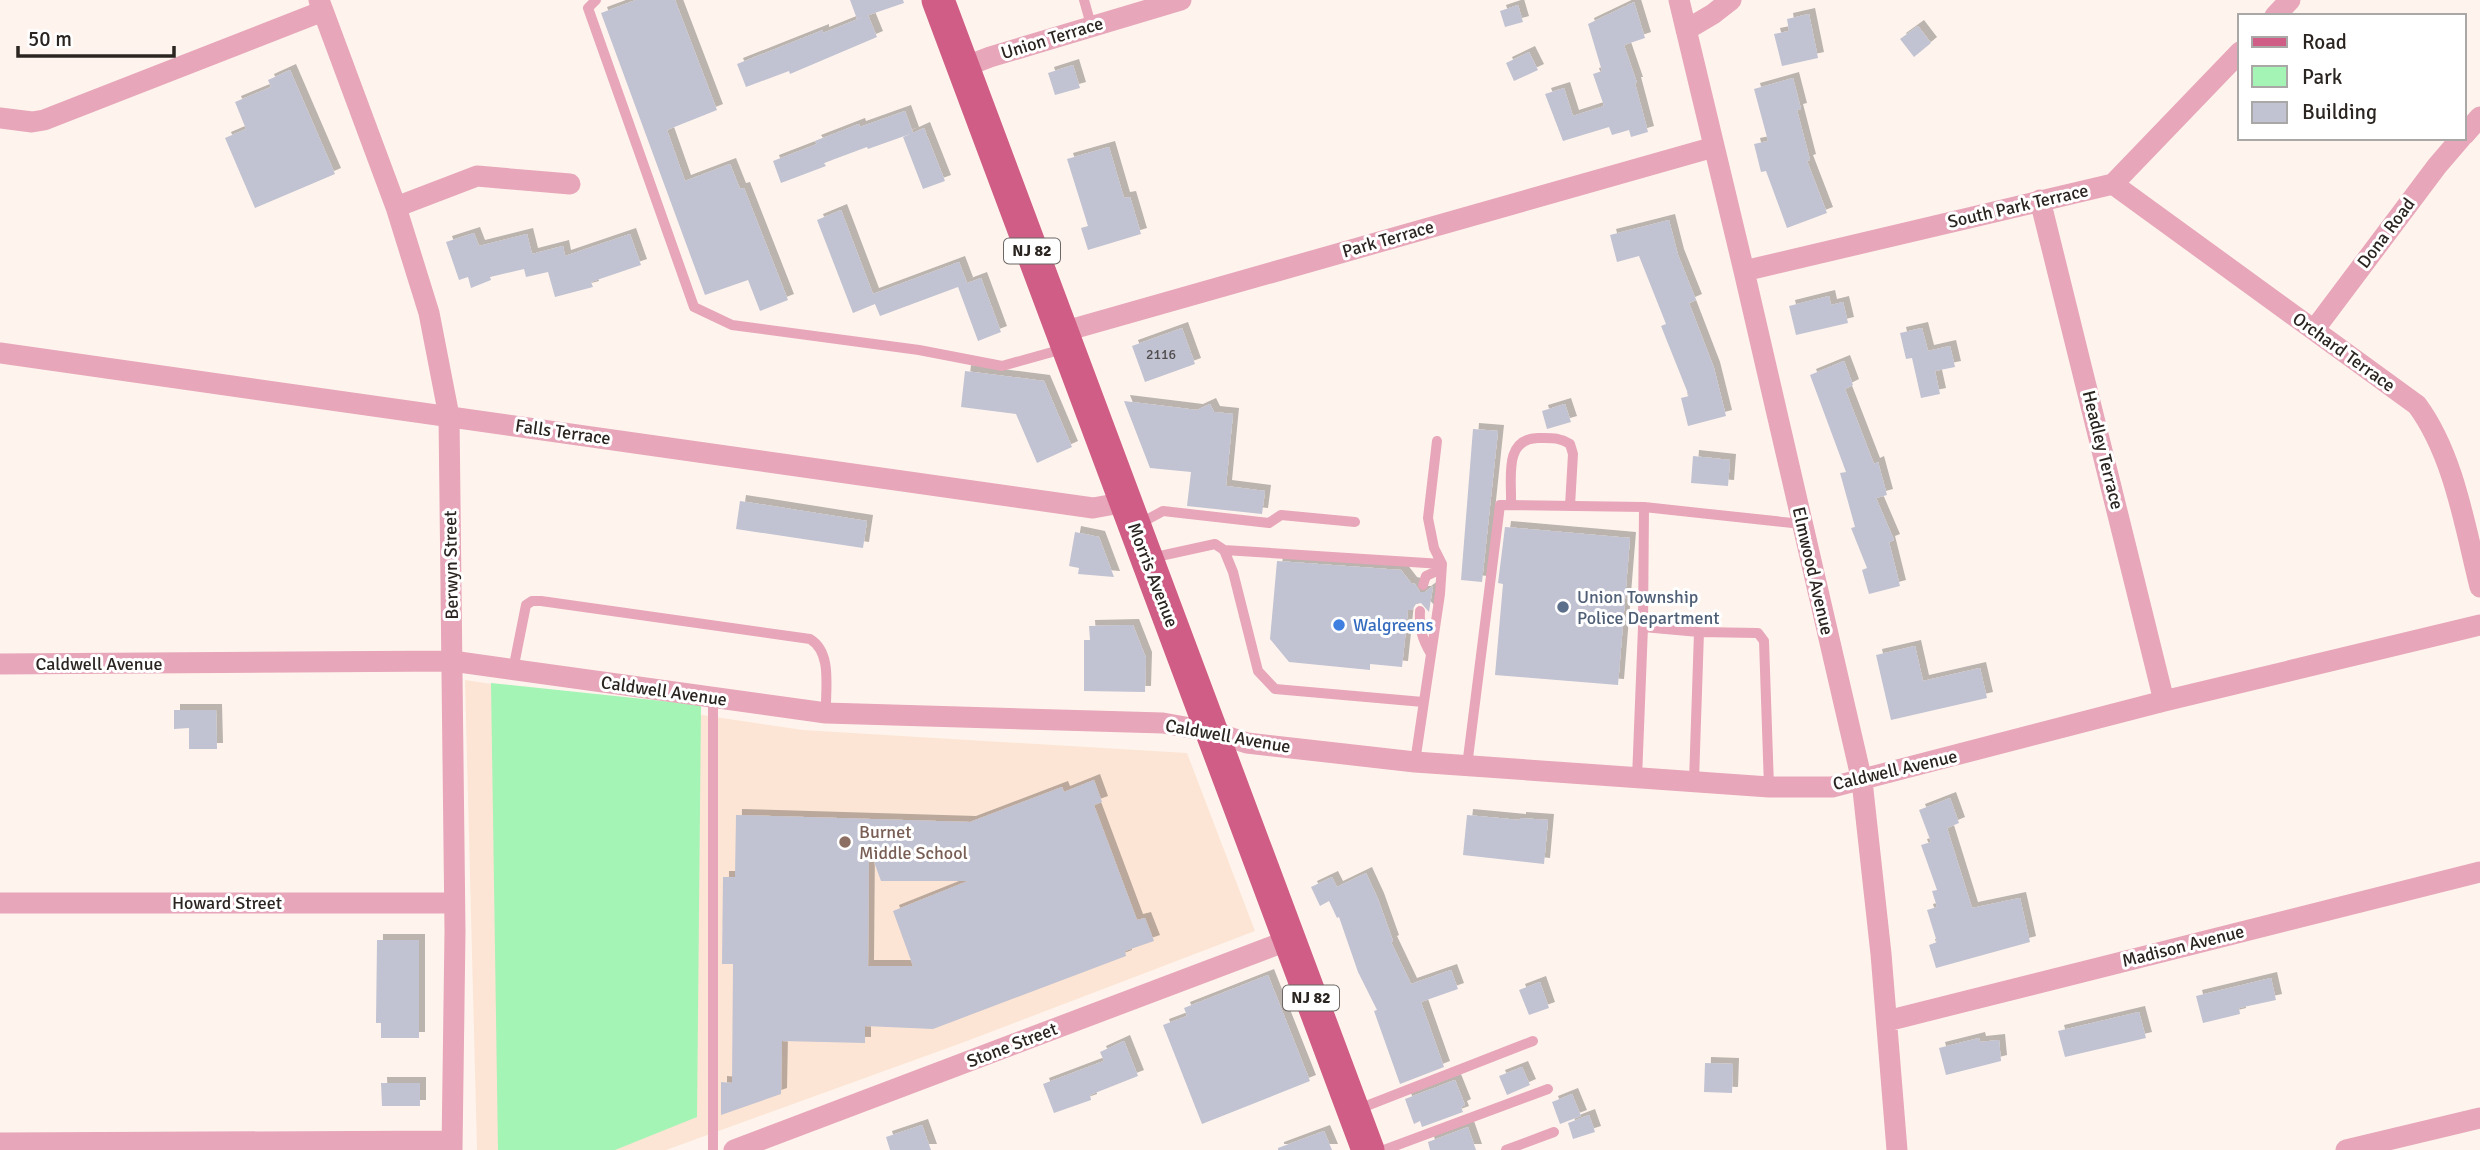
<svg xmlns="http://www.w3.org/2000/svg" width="2480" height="1150" font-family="Signika,sans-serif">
<defs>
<filter id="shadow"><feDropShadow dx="6" dy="-6" stdDeviation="0" flood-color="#0004"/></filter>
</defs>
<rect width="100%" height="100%" fill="#fef4ed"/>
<path fill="#fce5d4" d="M465,680l338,50 384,23 68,178 -288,110 -301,109h-189z"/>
<path fill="#a4f4b6" d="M491,683l210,22 -4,412 -82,33h-117z"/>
<path fill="#c1c2d2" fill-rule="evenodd" filter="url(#shadow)" d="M636,0h39l42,110 -50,20 18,51 45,-17 10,25 4,-1 44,112 -28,11 -12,-31 -43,15 -104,-282z
M850,0h53l1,3 -47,16z
M1634,2l11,36 -21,7 13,38h-2l13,49 -17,5 -2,-7 -17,5 -3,-8 -46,14 -18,-47 19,-6 9,28 31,-10 -11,-32 9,-3 -14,-47z
M1518,5l5,17 -18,5 -5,-16z
M1809,14l9,44 -36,8 -8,-32 15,-3 -2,-12z
M868,15l9,22 -87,37 -1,-3 -43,16 -9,-23 86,-34v3z
M1918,26l13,17 -17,14 -14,-18z
M1529,52l9,18 -24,11 -8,-18z
M1073,65l7,23 -25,7 -7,-22z
M290,70l45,104 -80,34 -30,-70 21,-9 -11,-27 36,-15 -3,-7z
M1793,78l8,31 -4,1 13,50 -3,1 20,52 -40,15 -21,-57 -5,1 -7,-28 14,-3 -14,-52z
M905,111l8,22 11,-5 21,53 -22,8 -20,-52 10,-4 -45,16 -1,-2 -43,16 2,3 -45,17 -8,-22 44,-17 -2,-3 44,-17 1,3z
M1109,147l15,51 6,-1 11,37 -53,16 -7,-22 7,-2 -21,-67z
M841,210l32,84 86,-32 8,21 -2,1 16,-6 20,54 -23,9 -20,-54 -78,29 -5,-12 -22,9 -36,-93z
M1669,220l9,35 18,45 -7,3 25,65 12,48 -38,10 -7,-28 8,-2 -28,-70 5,-2 -27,-68 -22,6 -7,-27z
M474,233l5,13 48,-12 5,20 31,-8 2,10 65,-22 11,31 -50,17 2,5 -38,10 -7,-25 -22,5 -2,-8 -34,8 1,3 -20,8 -3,-11 -9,3 -13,-38z
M1829,296l2,9 12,-3 5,21 -52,12 -7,-29z
M1182,328l13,36 -50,18 -13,-36z
M1922,328l6,23 22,-5 5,21 -20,4 5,23 -19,4 -9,-40 -6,1 -6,-26z
M1844,361l9,24 -8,4 29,75 4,-2 9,33 -11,3 18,42 -5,2 11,44 -31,8 -7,-24 5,-2 -16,-40 4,-1 -15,-54 6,-1 -36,-97z
M965,371l79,10 28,66 -35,16 -21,-49 -55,-7z
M1124,401l73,9 13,-6 4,8 19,2 -7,72 39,5 -3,23 -75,-8 4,-34 -41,-4z
M1565,404l6,18 -24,7 -5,-18z
M1473,429l25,2 -16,151 -21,-2z
M1693,456l37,4 -2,26 -37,-3z
M740,501l127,20 -4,27 -127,-19z
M1505,527l125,11 -12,147 -123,-10 8,-91 -5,-1z
M1075,532l24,5 15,40 -36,-3 1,-6 -10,-2z
M1277,561l124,9 10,13 4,1 5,8h5l8,-6 -4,26 -8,-9 -5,1 -4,6h-4l-6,57 -32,-3v6l-81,-8 -19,-23z
M1133,625l13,33 -1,34 -61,-1v-51h6l-1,-14z
M1915,646l8,35 57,-13 7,30 -96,22 -15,-65z
M174,710h42l1,39h-28v-21l-15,1z
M1094,780l8,22 -8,3 43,115 8,-2 9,23 -29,10 1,5 -193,73 -68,-3v17l-83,-2 -1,53 -60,21v-33l11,1 1,-119h-11l1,-87h12l1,-62 234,7 92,-35 2,5zM869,848l12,33h87l-75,30 20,55h-45z
M1950,798l9,25 -12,5 25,80 48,-10 10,44 -94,26 -7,-23 8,-3 -10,-32 10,-3 -5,-16 5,-1 -16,-45 10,-3 -12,-32z
M1467,815l53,5v-2l28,2 -4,44 -81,-9z
M1366,873l12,26 15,42 -2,1 20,42 40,-14 7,19 -37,13 23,65 -44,17 -26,-73 3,-1 -19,-38 -19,-55 -2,1 -8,-17 -9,5 -9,-19 21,-10 5,10z
M377,940h42v98h-38v-15h-5z
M1268,975l42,106 -108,43 -39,-99 24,-9 -3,-8z
M2271,978l5,22 -37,8 1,6 -37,9 -7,-27z
M1540,982l9,26 -20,7 -10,-25z
M2139,1012l7,26 -81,19 -7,-26z
M1979,1038l1,4 19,-2 2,21 -55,14 -7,-27z
M1124,1041l14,35 -48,19 1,5 -37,13 -11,-29 61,-23 -4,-9z
M1705,1063l28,1 -1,29 -28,-1z
M1522,1067l8,18 -23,10 -8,-19z
M1455,1080l10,25 -4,2 2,5 -41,15 -2,-6 -6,3 -9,-25z
M381,1083h39v23h-38z
M1572,1094l9,22 -21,8 -8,-22z
M1589,1115l6,17 -22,7 -5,-16z
M922,1125l9,25h-41l-4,-13z
M1468,1127l8,23h-46l-2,-8z
M1324,1131l8,19h-54v-2z"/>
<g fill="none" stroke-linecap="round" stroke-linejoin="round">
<path stroke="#e7a6b9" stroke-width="10" d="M596,0l-8,8 106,299 38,18 187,25 83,16 61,-17
M1084,0l7,25
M1511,505c1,-26 -8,-66 27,-67 13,0 21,-1 32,6l3,10 -3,52
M1137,525l26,-14 106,12 12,-8 74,7
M1224,550l9,22 25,99 17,18 148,13
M1151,558l64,-14 9,6 218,14
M1423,585l3,-9 15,-7
M1420,611c-1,17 2,28 11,43
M1643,627l56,5
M513,670l13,-65 6,-4h9l269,38c23,14 15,50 16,74
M713,698v452
M1415,762l25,-168 2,-30 -8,-16 -6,-30 9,-77
M1467,766l33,-261 144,2 158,17
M1637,778l6,-151 1,-120
M1694,781l5,-149 59,1 6,8 5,146
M1356,1110l177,-69
M1384,1150l164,-61
M1506,1150l48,-18"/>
<path stroke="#e7a6b9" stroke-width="21" d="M319,0l77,207 33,106 20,103 6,515 -3,219
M1679,0l65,271 118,510 19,173 16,196
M2275,16l15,-16
M1686,30l27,-16 18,-14
M964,67l26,-10 191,-57
M0,118l32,4 12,-2 279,-109
M2464,135l16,-18
M2113,184l304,221c37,50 48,122 63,182
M2040,200l124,501
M396,207l81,-31 93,8
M1744,271l369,-87 127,-132
M2314,330l123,-164 24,-28
M1062,332l652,-185
M0,353l1093,155 33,-6
M0,664l452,-3 374,52 337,10 50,9 34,11 168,19 354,25h63l332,-86 316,-76
M0,903h454
M1887,1021l593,-149
M0,1143l452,-2
M734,1150l555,-210
M2346,1150l134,-32"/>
<path stroke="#d05d85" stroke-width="33" d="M938,0l430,1150"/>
</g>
<circle fill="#5c6f8a" stroke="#fff" stroke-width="2.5" cx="1563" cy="607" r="7"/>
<circle fill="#3f7fe0" stroke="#fff" stroke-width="2.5" cx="1339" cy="625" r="7"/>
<circle fill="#8d6e63" stroke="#fff" stroke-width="2.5" cx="845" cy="842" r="7"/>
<g text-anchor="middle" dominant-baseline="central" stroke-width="6" stroke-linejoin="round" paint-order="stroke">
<g font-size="14" fill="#504c4d">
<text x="1161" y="354">2116</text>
</g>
<g fill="#fff" stroke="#6b6664" stroke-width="2">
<rect x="1004" y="238.5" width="56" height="25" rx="5"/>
<rect x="1283" y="985.5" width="56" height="25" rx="5"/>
</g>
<g font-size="16" font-weight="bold" fill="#2b2521">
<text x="1032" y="251">NJ 82</text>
<text x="1311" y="998">NJ 82</text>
</g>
<g font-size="18" fill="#2b2521" stroke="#fff">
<text transform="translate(1052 38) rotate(-17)">Union Terrace</text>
<text transform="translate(2018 206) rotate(-13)">South Park Terrace</text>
<text transform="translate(2386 233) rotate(-53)">Dona Road</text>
<text transform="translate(1388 239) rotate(-16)">Park Terrace</text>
<text transform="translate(2344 352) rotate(36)">Orchard Terrace</text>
<text transform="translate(563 432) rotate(8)">Falls Terrace</text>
<text transform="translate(2103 450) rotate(76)">Headley Terrace</text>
<text transform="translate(451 565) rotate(-91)">Berwyn Street</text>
<text transform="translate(1813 571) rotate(77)">Elmwood Avenue</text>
<text transform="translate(1153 575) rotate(69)">Morris Avenue</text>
<text x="99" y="664">Caldwell Avenue</text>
<text transform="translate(664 691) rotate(8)">Caldwell Avenue</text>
<text transform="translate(1228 736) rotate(10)">Caldwell Avenue</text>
<text transform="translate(1895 770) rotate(-13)">Caldwell Avenue</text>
<text x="227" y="903">Howard Street</text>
<text transform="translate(2183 946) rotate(-14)">Madison Avenue</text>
<text transform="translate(1012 1045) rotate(-21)">Stone Street</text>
</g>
<g font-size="18" fill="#4e5e75" stroke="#fff" text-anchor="start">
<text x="1577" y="597">Union Township<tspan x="1577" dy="21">Police Department</tspan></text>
</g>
<g font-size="18" fill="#366cbe" stroke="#fff" text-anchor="start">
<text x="1353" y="625">Walgreens</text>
</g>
<g font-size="18" fill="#785e54" stroke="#fff" text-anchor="start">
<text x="859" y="832">Burnet<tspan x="859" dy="21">Middle School</tspan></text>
</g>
</g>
<rect x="2238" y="14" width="228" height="126" fill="#ffffff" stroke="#aaa8a6" stroke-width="2"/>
<rect x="2252" y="37" width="35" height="10" fill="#d05d85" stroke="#aaa8a6" stroke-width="2"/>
<text x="2302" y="49" font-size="21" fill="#2b2521">Road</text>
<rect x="2252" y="66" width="35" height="21" fill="#a4f4b6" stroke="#aaa8a6" stroke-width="2"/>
<text x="2302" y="84" font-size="21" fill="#2b2521">Park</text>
<rect x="2252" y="102" width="35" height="21" fill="#c1c2d2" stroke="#aaa8a6" stroke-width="2"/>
<text x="2302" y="119" font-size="21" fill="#2b2521">Building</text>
<path d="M18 46v10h156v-10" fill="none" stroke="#2b2521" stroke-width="3.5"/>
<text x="28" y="46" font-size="21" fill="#2b2521" stroke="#ffffff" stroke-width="5" paint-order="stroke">50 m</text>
</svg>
